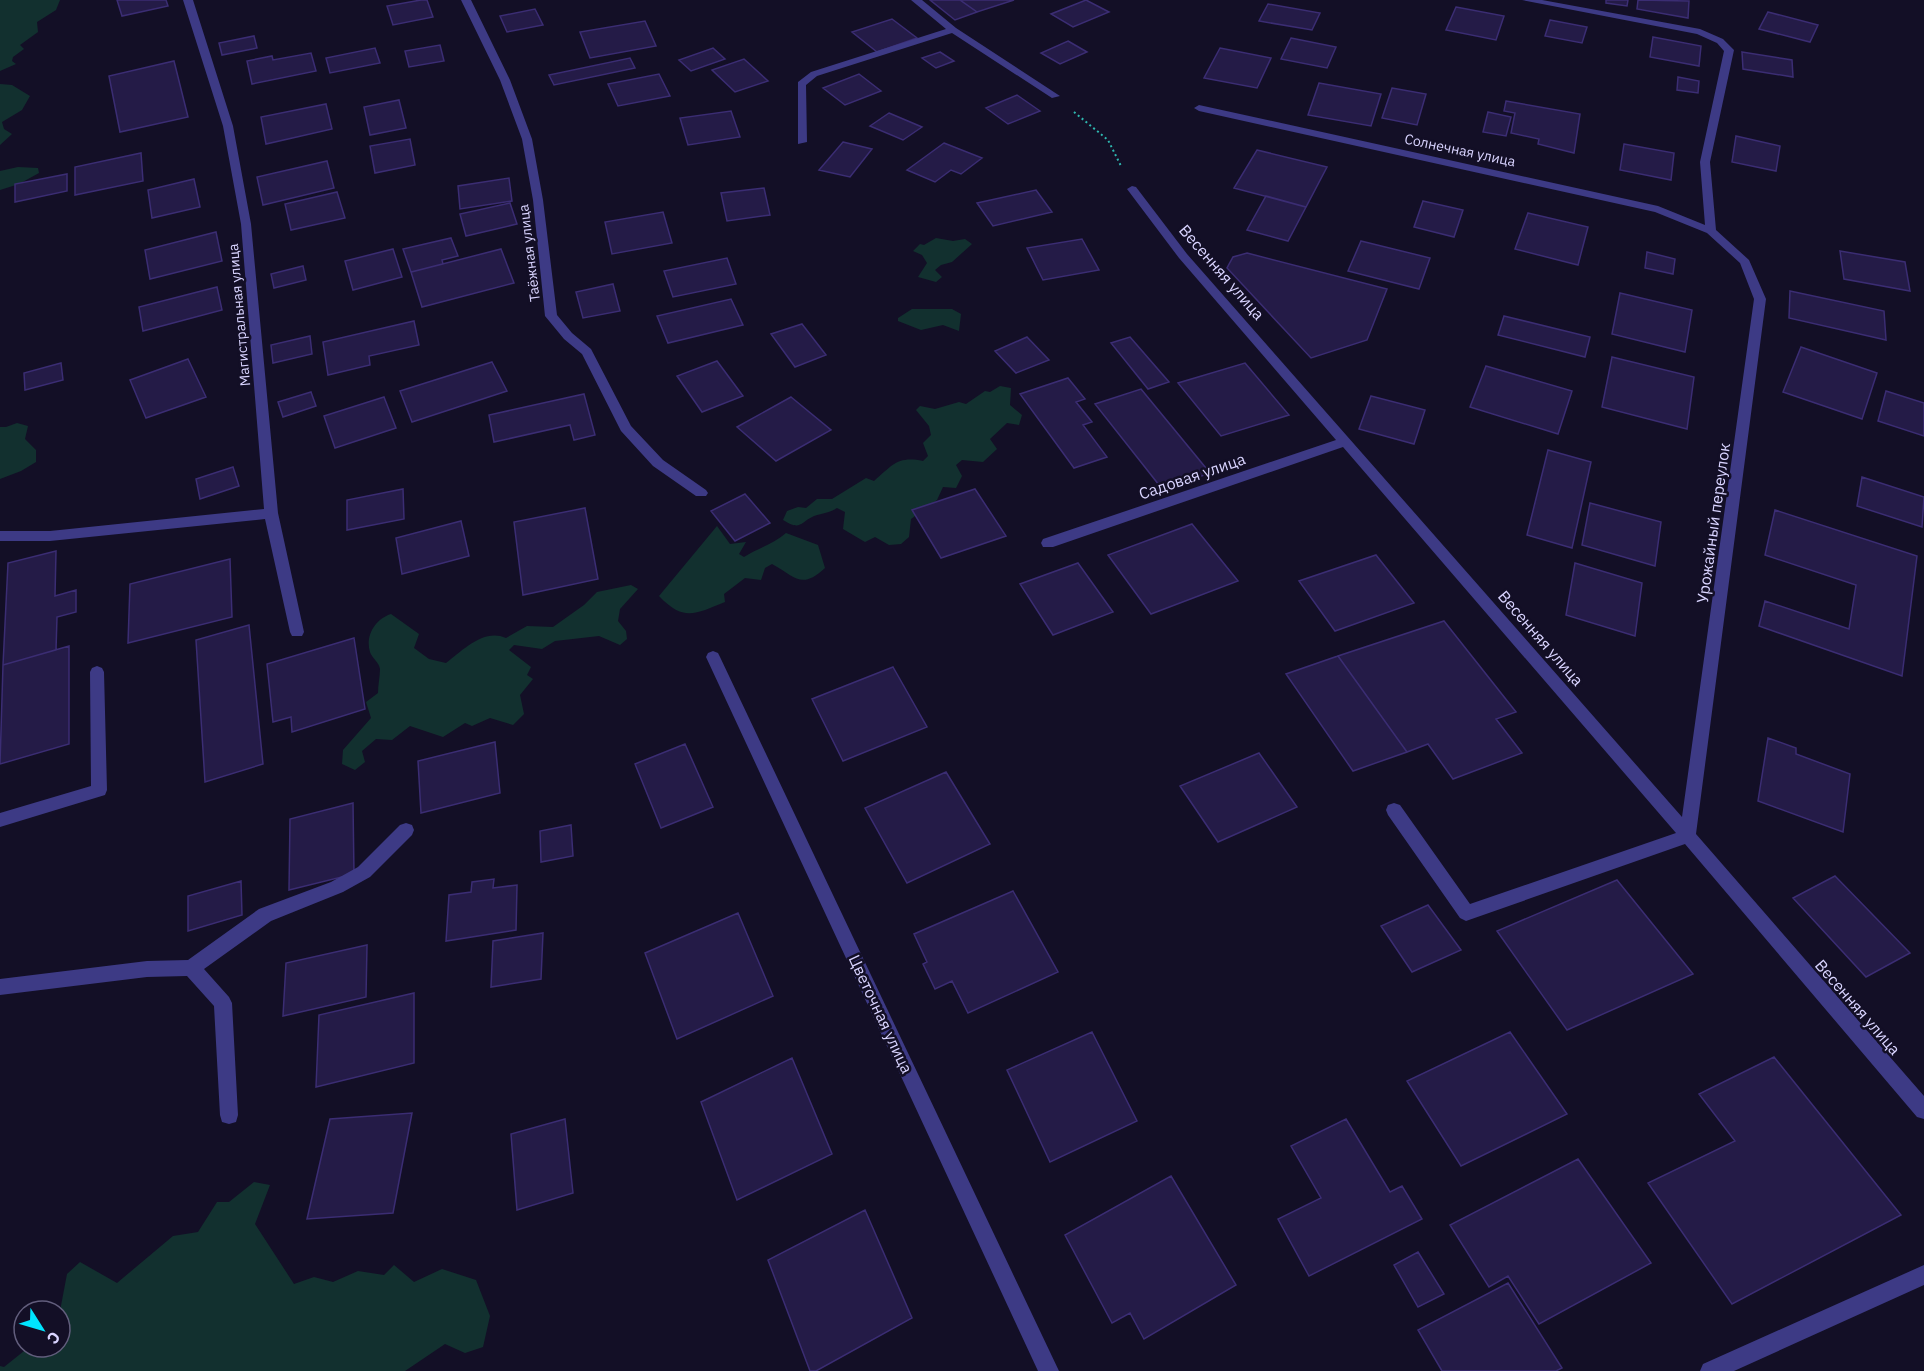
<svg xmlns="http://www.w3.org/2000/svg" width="1924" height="1371" font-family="'IBM Plex Sans',sans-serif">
<rect width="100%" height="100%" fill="#130f26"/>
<path fill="#12302f" d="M0,0h60l-4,10 -19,12 1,10 -18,13 4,4 -11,8 -1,4 4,3 -16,7z
M0,84l12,1 18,11 -8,14 -20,12 2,7 8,5 -12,11z
M18,167l20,1 1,5 -20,11 -19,6v-19z
M936,238l17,3 12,-2 7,5 -20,18 -11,3 -6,5 7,7 -6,5 -18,-5 9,-14 -5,-8 -9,-4 7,-7 4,1z
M912,309h40l9,5 -2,17 -16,-6 -22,5 -23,-9v-3z
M1000,386l11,2 -1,17 12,10 -3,10 -12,-2 -17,16 7,10 -14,13 -21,-2 -6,5 6,11 -6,12 -13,-1 -6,13 -26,19 -2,18 -8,7 -12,1 -14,-8 -10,5 -22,-13 2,-17 -8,-4c-8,5 -14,5 -23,8 -15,7 -13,15 -31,4l4,-9 11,-4 8,1 11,-9h15l34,-21 8,3c19,-16 23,-25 49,-20l5,-5 -5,-13 8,-8 -2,-9 -13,-16 4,-4 15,3 24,-7 7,2 19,-13 5,1z
M17,423l11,3 -3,13 11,11v12l-15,9 -21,8v-52h6z
M717,526l13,18 16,-2 -7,12 5,3c15,-9 29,-13 42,-24l32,12 7,23c-24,22 -29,9 -53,-4l-7,4 -4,12 -16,-2 -21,16 1,8c-30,12 -41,20 -66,-6z
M631,585l7,4 -18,20 -2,12 8,10 1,8 -7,6 -21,-9 -44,5 -13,8 -28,-4 -5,5 22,17 -4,8 6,4 -13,16 4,19 -11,11 -23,-7 -18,8 -7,-3 -22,14 -33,-11 -18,14 -16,-1 -14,12 3,11 -10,8 -13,-6 1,-14 28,-32 -5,-16 12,-9c0,-8 2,-17 2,-24 -1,-7 -8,-11 -10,-17 -5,-16 5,-33 21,-38l28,20 -5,14 15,11 17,4c17,-13 38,-35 60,-25l21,-12 26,1 31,-22 13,-13z
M254,1182l16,3 -15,39 39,60 20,-7 19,5 25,-11 26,4 10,-10 20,17 28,-13 34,11 14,36 -7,31 -18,6 -20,-9 -40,27h-405v-5l4,1 25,-20h31v-36l7,-37 13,-12 37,21 56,-47 25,-4 19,-30h12z"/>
<path fill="#241b47" stroke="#3b2d73" stroke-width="1.5" d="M117,0h49l2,6 -46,10z
M421,0h6l6,17 -40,8 -6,-19z
M930,0h30l17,12 -22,8z
M960,0h54l-37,12z
M1086,0l23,12 -36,15 -22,-13z
M1606,0h22l-1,6 -21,-3z
M1638,0l51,1 -1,17 -51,-9z
M1268,4l52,9 -8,17 -53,-9z
M1456,7l48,9 -8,24 -50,-10z
M535,9l8,16 -36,7 -7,-16z
M1768,12l50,13 -8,17 -51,-13z
M892,19l25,19 -40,14 -25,-20z
M1550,20l37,7 -5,16 -37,-7z
M645,21l11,25 -66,12 -10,-26z
M254,36l3,12 -35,7 -3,-12z
M1653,37l48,9 -2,20 -49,-9z
M1291,38l45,9 -9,21 -46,-9z
M1068,41l19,11 -27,12 -19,-11z
M440,45l4,16 -35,6 -4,-16z
M375,48l5,15 -50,10 -4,-15z
M713,48l12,11 -34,12 -12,-11z
M1220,48l51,10 -14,30 -53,-10z
M940,52l14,9 -18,7 -14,-10z
M1742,52l50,8 1,17 -50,-8z
M311,53l5,18 -64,13 -5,-23 25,-5 1,4z
M630,58l5,10 -81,17 -5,-10z
M744,59l24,22 -33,11 -23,-22z
M174,61l14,56 -68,15 -11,-56z
M659,74l11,22 -52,10 -10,-22z
M859,74l22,17 -36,14 -22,-17z
M1678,77l21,4 -1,12 -21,-3z
M1319,83l62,11 -10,32 -63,-11z
M1392,88l34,6 -9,31 -35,-7z
M1017,95l23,16 -32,13 -22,-16z
M399,100l7,28 -36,7 -6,-28z
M1506,101l74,13 -6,39 -36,-9 1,-5 -28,-6 4,-20 -11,-2z
M326,104l6,25 -66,15 -5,-27z
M731,111l9,26 -52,8 -8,-27z
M1488,112l23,5 -5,19 -23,-4z
M889,113l33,14 -19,13 -33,-14z
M1736,136l44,10 -4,25 -44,-9z
M410,139l5,26 -40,8 -5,-27z
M843,142l29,7 -22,28 -31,-7z
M944,143l38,15 -21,16 -10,-4 -16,12 -28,-12z
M1624,144l50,9 -3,27 -51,-10z
M1257,150l70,17 -21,40 -72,-19z
M141,153l2,28 -68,14v-28z
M327,161l7,27 -71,17 -6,-28z
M67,174v17l-52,11v-18z
M509,178l3,23 -52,8 -2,-23z
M194,179l6,28 -48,11 -4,-28z
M764,188l6,27 -43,6 -6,-28z
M1036,190l16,22 -59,14 -16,-23z
M337,192l8,26 -54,12 -6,-26z
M1266,196l40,11 -18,34 -41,-11z
M1423,201l40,9 -9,27 -40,-10z
M510,203l7,21 -51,12 -6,-22z
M663,212l9,31 -60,11 -7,-32z
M1528,213l60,14 -10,38 -63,-16z
M216,232l6,29 -72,18 -5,-29z
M451,238l7,18 -16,4 1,4 -32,8 -8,-23z
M1082,239l17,31 -56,10 -16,-32z
M1361,241l69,17 -11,31 -71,-18z
M393,249l9,28 -49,13 -8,-29z
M501,249l13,34 -92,24 -11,-35z
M1840,251l65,11 5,29 -66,-12z
M1647,252l28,7 -2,15 -28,-6z
M1247,253l140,36 -20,51 -56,18 -84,-90 6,-11z
M727,258l9,26 -63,13 -9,-26z
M303,266l3,14 -32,8 -3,-14z
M613,284l7,27 -37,7 -7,-26z
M217,287l5,23 -79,21 -4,-24z
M1790,291l94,20 2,29 -97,-22z
M1620,293l72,17 -7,42 -73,-18z
M731,299l12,26 -75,18 -11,-27z
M1504,316l86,21 -5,20 -87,-22z
M414,321l5,24 -50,11 1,9 -42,10 -5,-33z
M802,324l24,31 -31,12 -24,-33z
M310,336l2,18 -39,9 -2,-18z
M1027,337l22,23 -33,13 -21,-22z
M1130,337l39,45 -21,7 -37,-46z
M1801,347l76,26 -15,46 -79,-27z
M1612,357l82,20 -7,52 -85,-22z
M188,359l18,38 -60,21 -16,-38z
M717,361l26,35 -41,16 -25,-36z
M492,362l15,29 -95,31 -12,-31z
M61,363l2,17 -38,10 -1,-17z
M1245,363l44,52 -68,21 -43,-53z
M1486,366l86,25 -14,43 -88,-27z
M1068,378l17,21 -9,3 16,20 -9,3 24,32 -33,11 -54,-74z
M1141,389l69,84 -47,17 -68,-86z
M1886,391l38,12v33l-46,-15z
M311,392l5,14 -33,11 -5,-15z
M584,394l11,41 -21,5 -4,-15 -76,17 -5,-27z
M1371,396l54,14 -11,34 -55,-15z
M384,397l12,31 -61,20 -11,-32z
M791,397l40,33 -55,31 -39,-34z
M1548,450l43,12 -19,86 -45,-13z
M233,467l6,19 -39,13 -4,-20z
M1862,477l62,20 -2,30 -65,-21z
M403,489l1,30 -57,11v-30z
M975,489l31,47 -65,22 -29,-48z
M745,494l25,29 -35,18 -24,-30z
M1590,503l71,19 -6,44 -73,-21z
M585,508l13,71 -75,16 -9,-73z
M1775,510l142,46 -15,120 -143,-50 6,-25 84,28 7,-44 -91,-30z
M461,521l8,35 -67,18 -6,-36z
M1192,524l46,57 -87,33 -43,-59z
M56,551l-1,45 21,-6v22l-19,5 -1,33 -53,15 5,-102z
M1376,555l38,48 -79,28 -36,-50z
M230,559l2,58 -104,26 2,-59z
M1078,563l35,49 -60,23 -33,-51z
M1575,563l67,20 -7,53 -69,-21z
M1444,621l72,91 -20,7 26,34 -69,26 -25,-35 -21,8 -69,-96z
M249,625l14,139 -58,18 -9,-142z
M354,638l11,71 -73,23 -1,-15 -18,5 -6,-58z
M69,646v98l-69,20 3,-99z
M1338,656l69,96 -54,19 -67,-97z
M893,667l34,60 -84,34 -31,-62z
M1768,738l28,10v6l54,20 -7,58 -85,-31z
M495,742l5,51 -79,20 -3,-52z
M685,744l28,63 -52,21 -26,-64z
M1259,753l38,54 -79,35 -38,-56z
M946,772l44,72 -83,39 -42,-75z
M353,803l1,71 -65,16 1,-71z
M571,825l2,31 -32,6 -1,-31z
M1835,876l75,77 -44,24 -73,-79z
M494,879l-1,9 24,-3 -1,45 -70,11 3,-46 22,-3 1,-10z
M1617,880l76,94 -126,56 -70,-99z
M241,881l1,34 -54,16v-35z
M1013,891l45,81 -90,41 -16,-32 -17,8 -12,-25 4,-2 -13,-28z
M1428,905l33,45 -49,22 -31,-46z
M738,913l35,83 -96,43 -32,-86z
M543,933l-2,46 -50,8 2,-46z
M367,945l-1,52 -83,19 3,-53z
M414,993v70l-98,24 3,-72z
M1092,1032l45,89 -87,41 -43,-92z
M1510,1032l57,82 -106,52 -54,-85z
M1774,1057l127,158 -169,89 -84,-121 87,-42 -36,-47z
M792,1058l40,96 -95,46 -36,-98z
M412,1113l-19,100 -86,6 23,-100z
M565,1119l8,74 -56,17 -6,-76z
M1346,1119l44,73 12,-6 20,33 -113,57 -31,-57 43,-21 -30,-52z
M1578,1159l73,104 -112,61 -31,-48 -19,11 -39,-62z
M1171,1176l65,109 -92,54 -14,-26 -18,10 -47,-88z
M865,1210l47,108 -96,53h-6l-42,-111z
M1418,1252l26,42 -26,13 -24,-42z
M1508,1283l54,85 -6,3h-114l-24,-41z"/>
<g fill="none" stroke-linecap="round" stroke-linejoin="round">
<path stroke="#2fb8b0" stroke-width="2" stroke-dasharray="2 3" stroke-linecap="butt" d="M1074,112l34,28 13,26"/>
<path fill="#3d3a85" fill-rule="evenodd" d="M183,0h10l40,126 18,98 27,289 26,119 -2,4h-10l-2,-4 -25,-113 -215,22h-50v-10h50l214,-22 -23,-285 -18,-98z
M461,0h10l39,80 22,59 11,61 14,115 15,18 19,16 40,77 32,34 43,30 2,3 -2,3h-10l-43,-30 -32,-35 -39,-77 -18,-15 -19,-23 -12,-116 -11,-61 -22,-59z
M911,0h11l34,28 104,68 -8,2 -100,-65 -135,43 -11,9 1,57 -9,2v-62l13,-10 135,-43z
M1522,0h20l158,29 23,10 11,11 -24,112 6,68 33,30 17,39 -70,535 228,262v23l-7,-2 -232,-273 -219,77 -6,-3 -72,-103 -2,-5 2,-5 6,-2 6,2 70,99 206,-71 -333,-386 -290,100h-10l-2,-4 2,-4 293,-99 -157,-182 -52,-69 5,-3 4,1 51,67 495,563 72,-518 -14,-36 -33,-30 -52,-21 -456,-101 -5,-3 5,-3 459,101 47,19 -5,-63 24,-111 -7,-8 -20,-9z
M713,651l5,2 2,4 339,714h-21l-332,-714 2,-4z
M97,666l5,2 2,4 3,118 -2,5 -105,32v-14l91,-27 -1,-114 2,-4z
M406,823l6,2 2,5 -2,5 -42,42 -27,15 -72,29 -67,48 25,28 3,6 6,112 -2,7 -7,2 -7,-2 -2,-7 -6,-109 -27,-30 -40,1 -147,18v-16l147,-18 41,-1 71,-51 72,-27 27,-15 42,-42z
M1924,1265v20l-190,86h-34l3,-7z"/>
</g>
<g text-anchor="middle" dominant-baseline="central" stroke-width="5" stroke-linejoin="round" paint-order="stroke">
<g font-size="14" fill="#d9d4ff" stroke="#130f26">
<text transform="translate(1460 150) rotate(12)">Солнечная улица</text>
<text transform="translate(529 253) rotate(-97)">Таёжная улица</text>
<text transform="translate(239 315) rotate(-95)">Магистральная улица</text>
</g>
<g font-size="16" fill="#d9d4ff" stroke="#130f26">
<text transform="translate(1222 272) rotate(49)">Весенняя улица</text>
<text transform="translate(1192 476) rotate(-19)">Садовая улица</text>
<text transform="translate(1713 523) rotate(-82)">Урожайный переулок</text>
<text transform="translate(1541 638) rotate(49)">Весенняя улица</text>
<text transform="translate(1858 1007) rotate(49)">Весенняя улица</text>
<text transform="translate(881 1014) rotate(65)">Цветочная улица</text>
</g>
</g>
<g transform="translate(42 1329) rotate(127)"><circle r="28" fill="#130f26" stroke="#625e7d" stroke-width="1.5"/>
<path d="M0-4.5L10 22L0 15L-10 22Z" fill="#00e5ff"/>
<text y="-9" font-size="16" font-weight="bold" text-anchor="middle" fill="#d9d4ff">С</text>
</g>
</svg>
